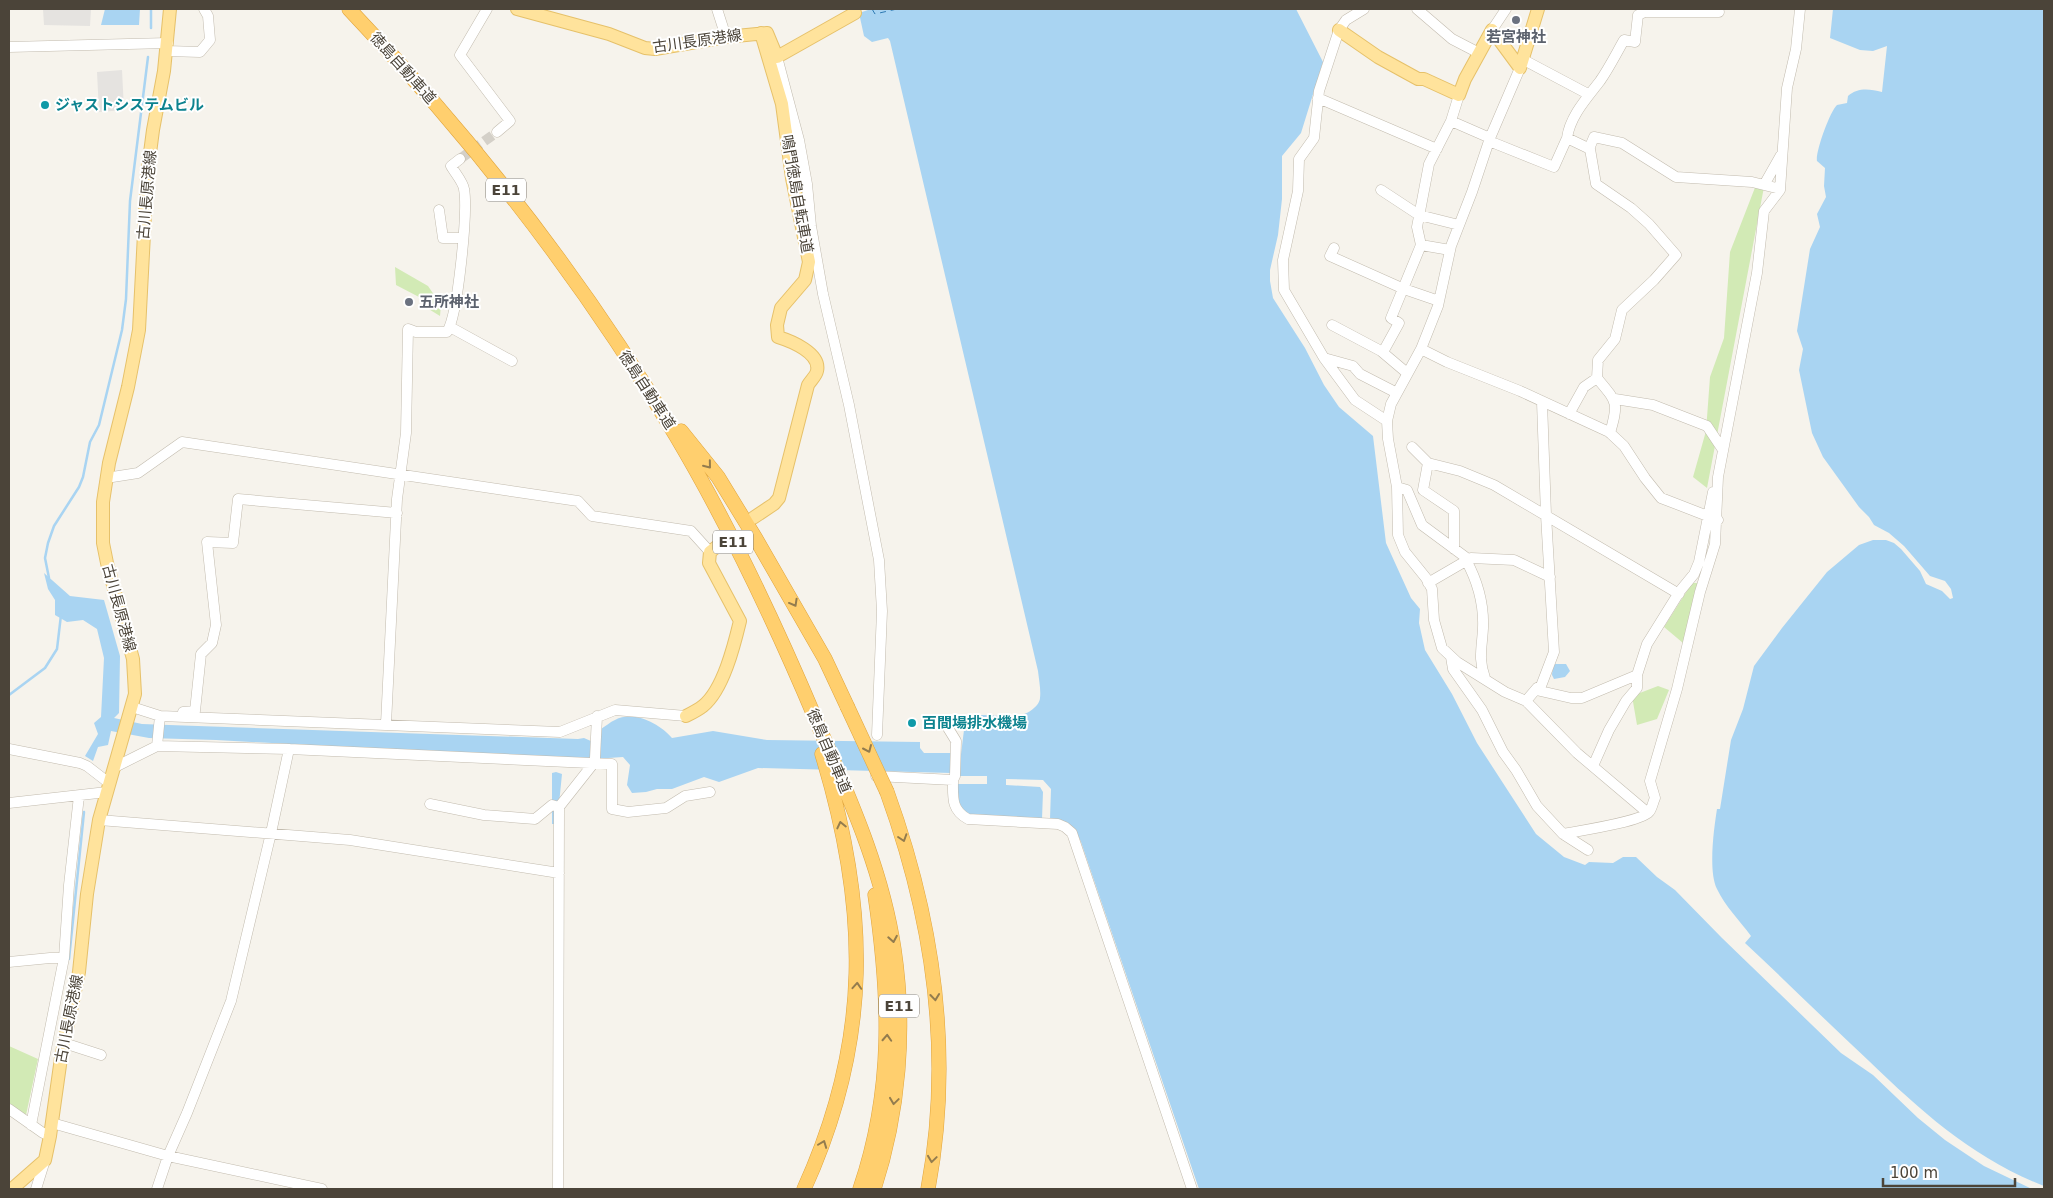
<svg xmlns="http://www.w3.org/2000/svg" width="2053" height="1198" font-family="'DejaVu Sans','Noto Sans JP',sans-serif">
<rect width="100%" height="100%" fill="#f6f3ec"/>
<path fill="#d2eab5" d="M1756,185l8,2 -57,301 -14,-11 13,-46 4,-54 14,-39 6,-86z
M395,267l33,19 13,19 -1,11 -13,-8 -8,-11 -23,-12z
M1692,583h6l-15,60 -19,-16z
M1658,686l11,4 -12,29 -20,6 -5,-29z
M9,1046l29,13 -12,56 -17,-12z"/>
<path fill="#e5e3e0" d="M43,9h48l-1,17 -46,-1z
M122,70l2,40 -25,2 -2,-40z"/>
<path fill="#a9d4f2" d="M105,9h35l-1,16h-38z
M871,9h425l27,53 -22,71 -19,23v43l-4,36 -8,35v11l3,17 32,50 19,37 15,22 34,29 13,107 25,55 9,11 -1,14 6,27 27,44 25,49 59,91 28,23 21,8 4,-3 24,1 10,-6h13l21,20 18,13 47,48 119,115 32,22 45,43 27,22 39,26 48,23h-833l-118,-347c-6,-15 -14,-22 -31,-23l1,-30 -8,-9 -37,-1v6l34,2 3,5 -1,27 -75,-4 -10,-13 -1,-18h31v-8h-28v-21l2,-1 4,-32c16,-17 49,5 69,-14 3,-2 6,-7 6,-10 1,-8 -1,-18 -2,-27l-148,-630 -2,-3 -16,4 -8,-6 -5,-23z
M1833,9h211v1177c-71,-28 -121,-73 -175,-125 -42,-39 -82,-79 -124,-118l6,-7c-11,-15 -26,-30 -34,-47 -9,-18 -3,-61 0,-80h3l11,-69 12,-31 11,-43 28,-38 45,-56 32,-27 14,-5h13l8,3 7,6 19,22 6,13 16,7 8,8 3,-1 -2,-9 -6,-8 -15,-5 -26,-30 -15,-13 -15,-8 -5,-8 -10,-10 -36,-50 -11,-24 -13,-63 4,-21 -6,-18 13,-82 10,-22 -3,-13 9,-17 -2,-11 1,-18 -8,-7c-2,-8 13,-50 20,-56l10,-2 1,-7c10,-9 22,-7 34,-4l5,-46 -14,5 -13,-1 -30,-12z
M44,573l26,23 34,4 16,56 -1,57 -5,5 28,6 27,1 409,14 6,-1 16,7 1,-16c5,-3 9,-7 14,-9 19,-10 45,4 57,18l41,-7 54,9 153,2v6l4,5h28l-1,20 -193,-5 -39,14 -15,-5 -32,12h-15l-11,3 -14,1 -5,-8 3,-20 -7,-8 -44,3 -363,-20 -67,-2 -38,-7 -3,14 -10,2 -5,14 -8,-5 13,-22 -4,-11 7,-6 3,-59 -7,-29 -14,-9 -16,2 -12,-7v-15l-7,-11z
M1553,664h13l4,7 -5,6 -11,2 -2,-4z
M556,772l6,2 -5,50h-5v-51z"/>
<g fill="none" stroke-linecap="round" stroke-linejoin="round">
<path stroke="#a9d4f2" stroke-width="2.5" d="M151,9v19
M49,578l-4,-20 3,-15 6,-17 25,-39 4,-10 7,-35 9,-17 23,-95 4,-31 4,-98 18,-144
M9,695l36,-27 12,-19 4,-34
M69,959l15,-147"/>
<path stroke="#2e7ab2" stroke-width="1" stroke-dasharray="6 5" stroke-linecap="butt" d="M872,9l3,5 22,-5"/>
<path stroke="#d4d0c8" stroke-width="10" stroke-dasharray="10 5" stroke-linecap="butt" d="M460,159l37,-27"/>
<defs>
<path id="minor" d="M487,9l-27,46 50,66 -13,11
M717,9l9,28
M1364,9l-18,11 -7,10 -20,61 -5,47 -15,21 -1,32 -15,69 1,30 40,68 31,42 32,21 4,-17 30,-55 17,-43 13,-60 21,-54 18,-54 30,-70
M1417,9l35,30 27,14
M1638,15l7,-3h74
M1492,30l14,-21
M9,47l159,-4
M167,51l33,1 10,-12 -2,-24 -4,-7
M777,57l22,83 8,44 4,42 12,68 26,111 30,155 3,51 -5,124
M1522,59l66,35
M1318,98l119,51
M1451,121l39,17
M1567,138c3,-22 20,-40 33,-57 9,-13 16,-27 24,-41l11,2 3,-27
M1489,141l65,26 13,-29 23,11 6,35 35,24 18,16 27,31 -22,25 -32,30 -7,29 -17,21 -1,18c20,24 22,24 13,55
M1589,149l5,-12 28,6 54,34 76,5 28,7
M1764,185l17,-30
M1381,190l38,25 40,10
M439,210l4,28h20
M1421,245l29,5
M1334,248l-4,8 74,33 35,12
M1332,325l49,26 26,22
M450,327l62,34
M1421,349l26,13 73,29 89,41 15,14 21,32 16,20 57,22
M1383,352l16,-29 -8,-5 30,-73 -4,-18 12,-63 22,-43 8,-26
M1324,358l29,8 7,8 37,19
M1615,399l38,6 54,21 16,24
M1569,414l15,-27 13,-9
M1387,421l1,18 9,48 1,48 7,17 21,26 6,11 2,31 8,28 15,14 48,30 21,9 51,52 71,60
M1412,447l16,16 32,8 34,14 185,109
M1428,463l-5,27 31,21v38
M106,478l32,-5 44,-31 396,59 14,15 99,15 19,21
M1397,487l10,3 15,35 46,34
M1466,560c12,22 18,44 17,68 -1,20 -5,31 2,50
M1428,583l43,-25 43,2 36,17
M1451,657l2,12 29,41 21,42 13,18 21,36 26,28c15,-3 77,-12 86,-22 3,-3 4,-10 6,-14l-5,-17 27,-92 23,-97 15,-48 3,-67 39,-204 7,-62 16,-21 7,-102 9,-39 4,-40
M1536,690l35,8h11l55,-23
M1526,701l11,-13 4,-2 13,-34 -8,-137 -4,-113
M132,707l28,9 400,16 55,-22 71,6
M183,712l12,-1 6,-57 11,-11 4,-18 -9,-83 26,1 5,-44 159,14
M386,724l11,-225 9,-66 2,-104 8,3h31c11,-17 21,-121 17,-143 -1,-7 -9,-16 -13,-23l9,-7
M948,728l8,13 -1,35 -2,4
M157,746l3,-30
M9,749l71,14 7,3 22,17
M1593,766l16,-36 17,-29 11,-13v-13l10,-31 33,-53 14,-17 5,-12 14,-70
M115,767l42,-21 132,3 323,15v45l16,3 38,-4 19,-12 25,-4
M876,776l77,4c0,17 -2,30 15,39l90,5 7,3 7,6 120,356
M9,803l98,-11
M430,804l54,11 51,4 17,-14 7,2
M99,820l251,20 209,33
M1563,834l25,16
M9,962l41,-4h14
M64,1043l37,12
M9,1109l34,24 7,3
M52,1123l116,33 154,33
M31,1125l33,-167 5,-73 10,-89
M36,1189l9,-29
M157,1189l11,-33 19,-43 44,-112 40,-168 18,-84
M558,1189l1,-382 34,-43 2,-6 2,-42"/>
<path id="major" d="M517,9l92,25 36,14 10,1 71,-12 41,-4 10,24 78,-44
M1339,30l39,27 40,22h6l35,16 6,-16 27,-49
M1492,30l28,38
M1520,68l18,-59
M753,518l21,-14 5,-6 29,-113c3,-5 8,-9 9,-14 4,-18 -26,-30 -39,-34l-1,-12 4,-17 24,-28 4,-18 -17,-84 -10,-74 -21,-71
M686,716c6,-3 12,-6 17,-10 20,-16 31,-60 37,-85l-31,-58 1,-11 9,-7
M12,1189l33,-29 5,-24 11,-78 18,-86 8,-78 12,-74 36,-126 -2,-35 -26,-96 -4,-20v-41l6,-39 19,-76 11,-57 8,-154 6,-46 11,-59 6,-62"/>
<path id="highway" d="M349,9c124,130 235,272 327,427 54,91 99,187 140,284 32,75 66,148 78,229 12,80 5,163 -20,240
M681,431l37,46 38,62 69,120 22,47
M887,792c46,127 66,263 41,397
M804,1189c68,-149 65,-281 18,-435
M860,1189c34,-100 30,-192 15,-294"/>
</defs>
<use href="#minor" stroke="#c2bbae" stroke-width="11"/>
<use href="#major" stroke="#e6c16a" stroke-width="14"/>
<use href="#highway" stroke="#e0a43c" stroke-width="15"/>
<use href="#minor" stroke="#fff" stroke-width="10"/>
<use href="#major" stroke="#ffe39c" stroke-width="12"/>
<use href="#highway" stroke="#ffcf6e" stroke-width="14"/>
<defs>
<path id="highway-bridge" d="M847,706l40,86"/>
</defs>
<use href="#highway-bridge" stroke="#e0a43c" stroke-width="15" stroke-linecap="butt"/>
<use href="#highway-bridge" stroke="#ffcf6e" stroke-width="14"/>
</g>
<defs><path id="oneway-chevron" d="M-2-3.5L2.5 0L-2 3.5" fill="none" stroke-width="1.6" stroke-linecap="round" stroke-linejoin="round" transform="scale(1.25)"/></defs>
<g stroke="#937c4e">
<use href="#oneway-chevron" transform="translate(708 465) rotate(51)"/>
<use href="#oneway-chevron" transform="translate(794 603) rotate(61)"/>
<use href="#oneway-chevron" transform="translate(868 749) rotate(66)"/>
<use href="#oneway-chevron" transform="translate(841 825) rotate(-103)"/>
<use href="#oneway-chevron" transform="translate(903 838) rotate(72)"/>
<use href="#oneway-chevron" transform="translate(893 939) rotate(80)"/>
<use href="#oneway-chevron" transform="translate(857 986) rotate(-86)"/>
<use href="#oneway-chevron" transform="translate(935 997) rotate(84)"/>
<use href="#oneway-chevron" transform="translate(887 1038) rotate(-87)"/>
<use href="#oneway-chevron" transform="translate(894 1101) rotate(98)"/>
<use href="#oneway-chevron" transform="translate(823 1144) rotate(-69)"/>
<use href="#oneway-chevron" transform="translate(932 1159) rotate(98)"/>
</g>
<g fill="#6b7280" stroke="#fff" stroke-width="2">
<circle cx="1516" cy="20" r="5"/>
<circle cx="409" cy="302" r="5"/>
</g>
<g fill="#0f9aa8" stroke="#fff" stroke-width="2">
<circle cx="45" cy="105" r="5"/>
<circle cx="912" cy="723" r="5"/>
</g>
<g text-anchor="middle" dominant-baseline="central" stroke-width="4" stroke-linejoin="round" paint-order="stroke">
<g fill="#fff" stroke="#817c74" stroke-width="1">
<rect x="486" y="178.5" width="40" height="23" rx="4"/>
<rect x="713" y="530.5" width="40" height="23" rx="4"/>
<rect x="879" y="994.5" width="40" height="23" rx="4"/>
</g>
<g font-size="14" font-weight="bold" fill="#4b4439">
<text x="506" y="190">E11</text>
<text x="733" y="542">E11</text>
<text x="899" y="1006">E11</text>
</g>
<g font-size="15" font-weight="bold" fill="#5b616d" stroke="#fff">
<text x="1516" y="37">若宮神社</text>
<text x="419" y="302" text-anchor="start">五所神社</text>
</g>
<g font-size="15" fill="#4b4439" stroke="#fff">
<text transform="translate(697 41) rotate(-8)">古川長原港線</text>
<text transform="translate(403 68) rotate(48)">徳島自動車道</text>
<text transform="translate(797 194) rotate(80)">鳴門徳島自転車道</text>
<text transform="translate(147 195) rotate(-85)">古川長原港線</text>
<text transform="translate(647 390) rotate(57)">徳島自動車道</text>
<text transform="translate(119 608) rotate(75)">古川長原港線</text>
<text transform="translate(829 751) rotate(67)">徳島自動車道</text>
<text transform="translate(69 1019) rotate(-79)">古川長原港線</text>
</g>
<g font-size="15" font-weight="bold" fill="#0d838f" stroke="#fff" text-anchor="start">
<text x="55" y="105">ジャストシステムビル</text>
<text x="922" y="723">百間場排水機場</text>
</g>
</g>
<rect width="2053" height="1198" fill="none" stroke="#4b4439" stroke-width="20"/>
<path d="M1883 1178v8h132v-8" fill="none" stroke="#4b4439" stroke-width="2.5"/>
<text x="1890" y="1178" font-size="15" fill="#4b4439" stroke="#ffffff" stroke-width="4" paint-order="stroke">100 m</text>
</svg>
